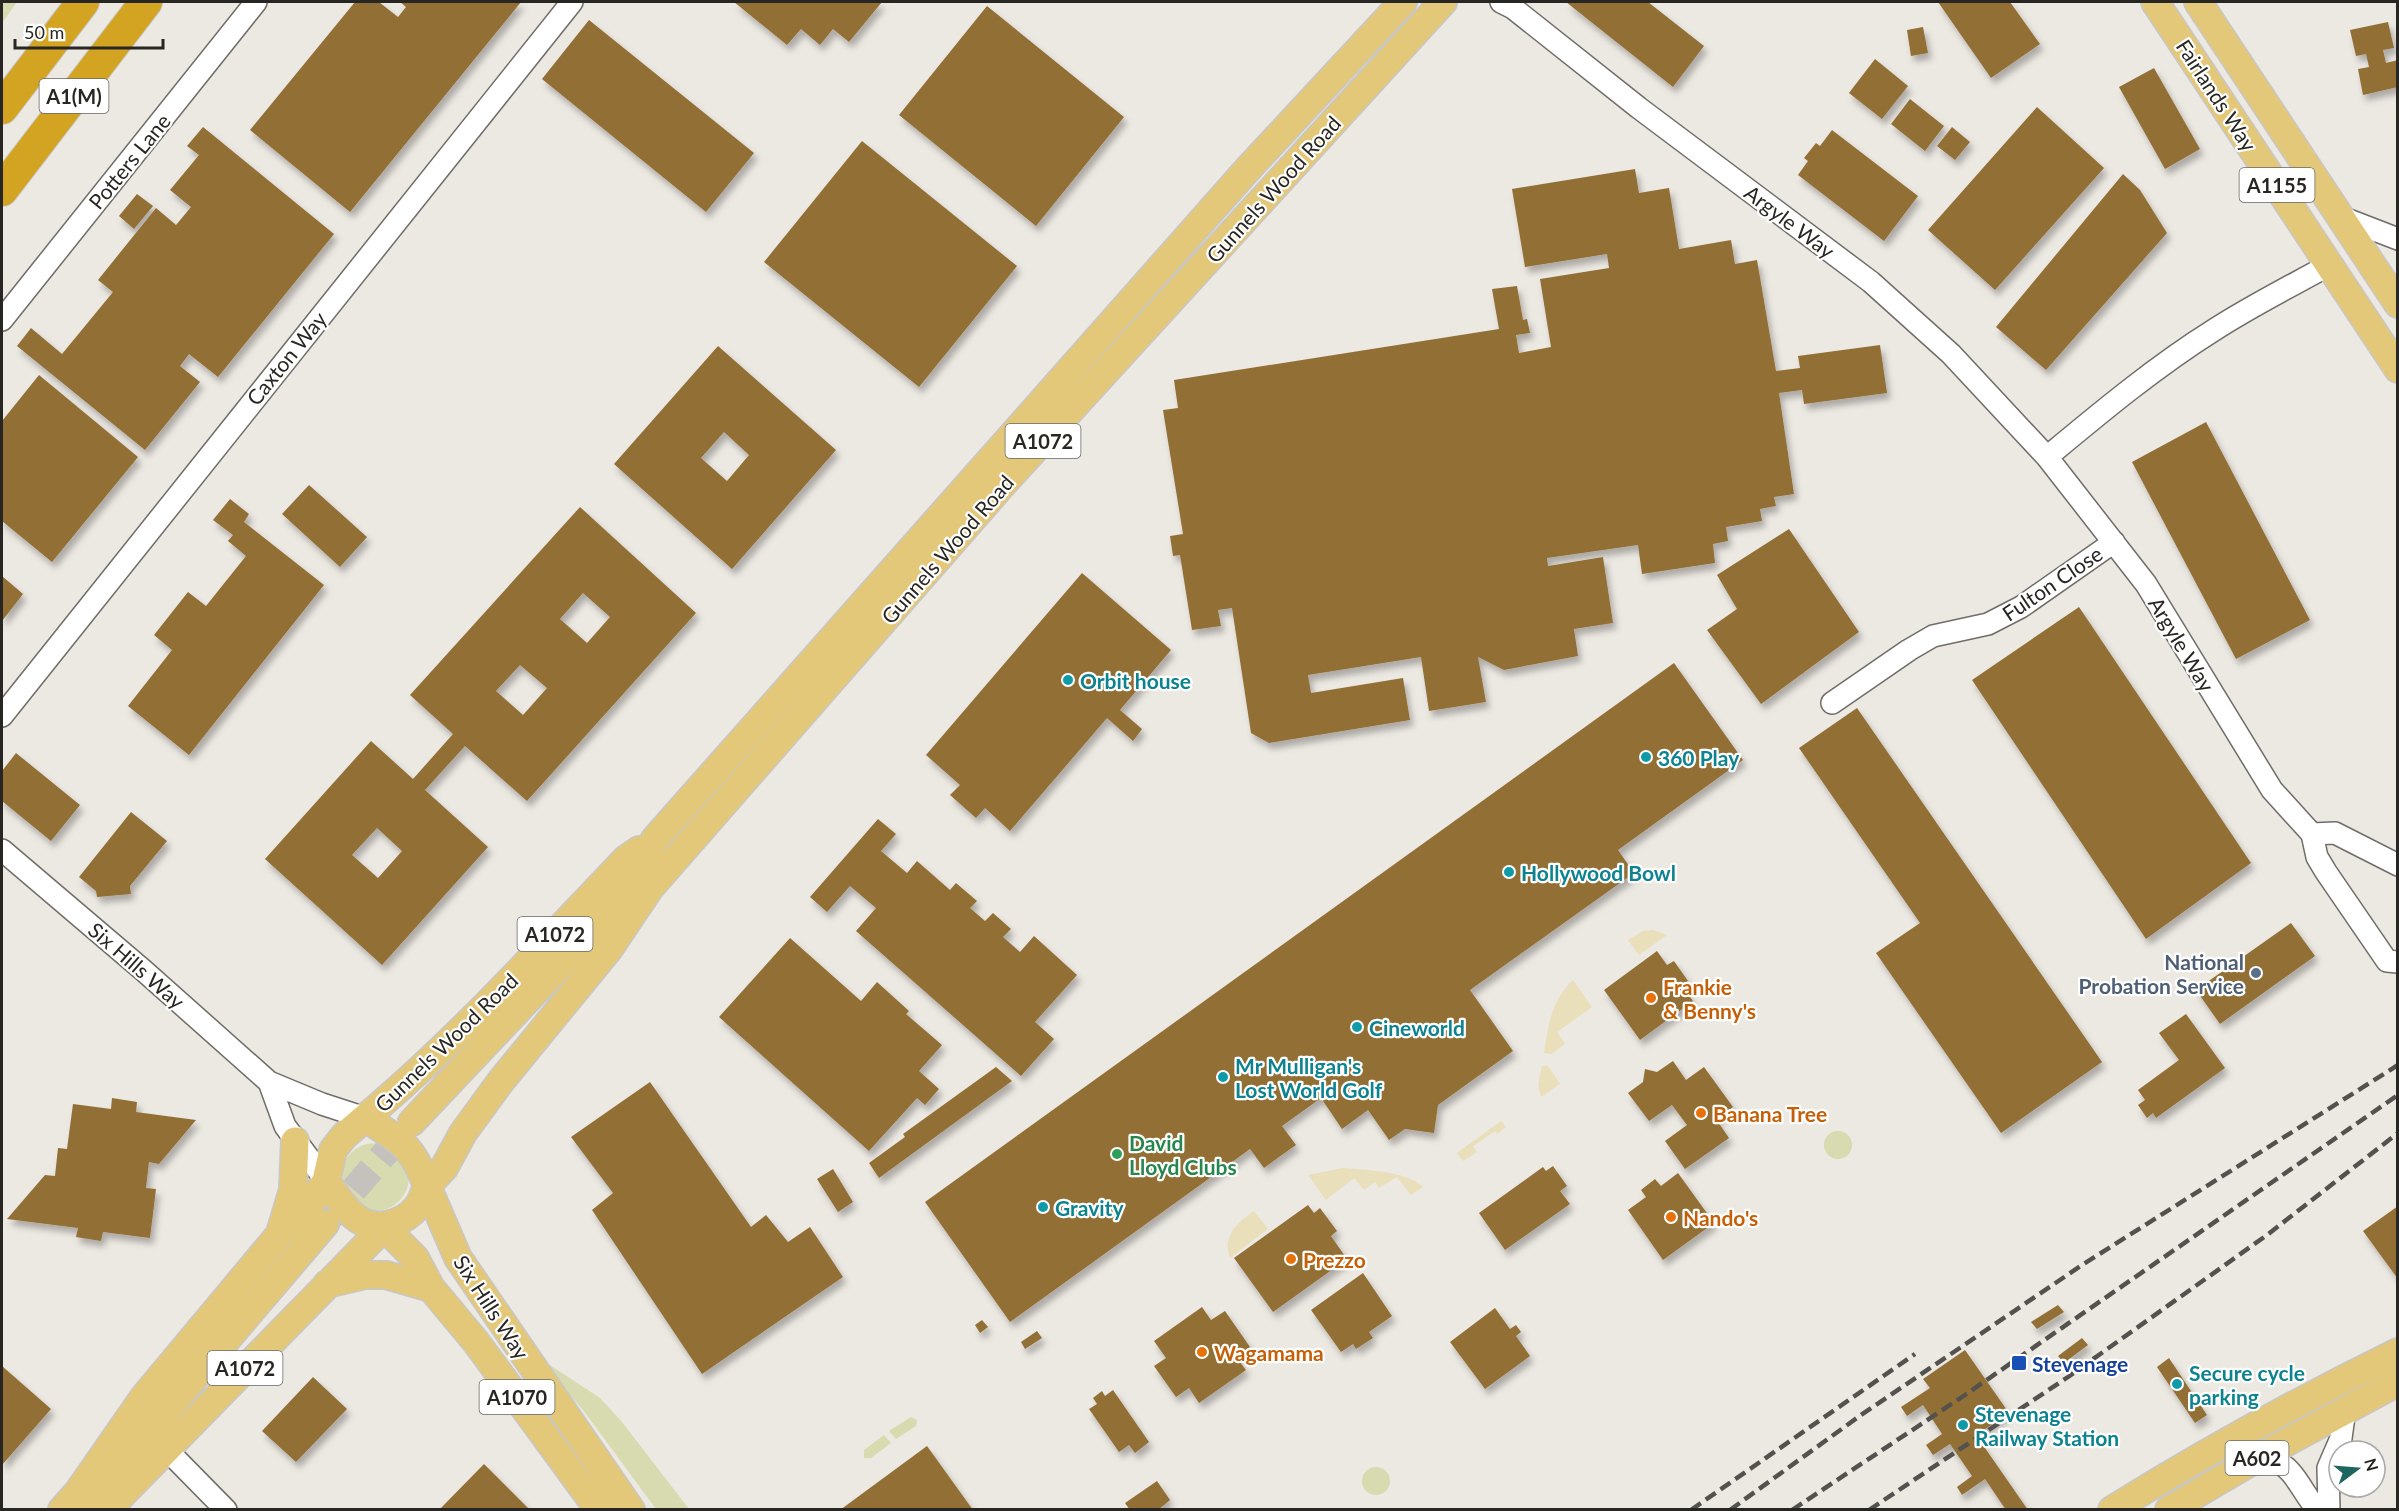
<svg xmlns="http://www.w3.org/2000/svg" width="2399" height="1511" font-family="Lato,sans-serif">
<defs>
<filter id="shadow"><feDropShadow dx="3.5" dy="6" stdDeviation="3" flood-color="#0004"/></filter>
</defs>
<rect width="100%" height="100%" fill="#ece8e2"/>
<path fill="#d7dbaf" d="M2,2h15l-15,21z
M1824 1145a14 14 0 1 1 28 0a14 14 0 1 1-28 0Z
M341 1177a34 34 0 1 1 68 0a34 34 0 1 1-68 0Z
M536,1356l64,42 22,24 67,87h-33l-73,-99z
M911,1417l6,3 -1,6 -20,13 -7,-8z
M884,1435l7,8 -20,15h-7v-8z
M1362 1481a14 14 0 1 1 28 0a14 14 0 1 1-28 0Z"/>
<path fill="#e9dfba" d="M1653,930l14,5 -28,20 -11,-15 15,-9z
M1573,980l19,27 -35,25 8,12 -14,10 -7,-1c4,-28 8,-53 29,-73z
M1542,1066h6l12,18 -19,13 -3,-12z
M1501,1121l5,6 -9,7 -2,-3 -22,15 4,6 -14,9 -6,-8z
M1343,1168c22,2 65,3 80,19l-12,8 -14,-18 -18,11 -4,-6 -11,8 -10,-12 -28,22 -18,-25z
M1254,1211l14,18 -38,29c-8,-22 7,-35 24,-47z"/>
<path fill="#926f36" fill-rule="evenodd" filter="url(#shadow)" d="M355,2h24l19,15 8,-10 -6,-5h121l-171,210 -100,-82z
M734,2h148l-33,40 -16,-13 -13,16 -19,-16 -14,16z
M1566,2h82l56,44 -31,41z
M1938,2h72l30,42 -49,34z
M987,6l137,111 -88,109 -137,-111z
M589,20l165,133 -48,59 -164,-133z
M2388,22l6,26 -11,2 3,13 12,-3v27l-35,8 -5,-26 11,-2 -3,-13 -10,2 -6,-26z
M1923,27l5,26 -17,3 -4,-26z
M1875,59l33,27 -26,33 -33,-26z
M2154,68l46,81 -35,20 -46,-82z
M1910,99l34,27 -19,25 -34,-27z
M2037,107l67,61 -109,122 -67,-60z
M203,127l131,107 -116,143 -29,-23 -9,12 20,16 -55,68 -128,-104 14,-18 31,26 51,-62 -15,-12 58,-72 20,17 15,-18 -21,-17 29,-35 -12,-9z
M1952,127l18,15 -15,18 -18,-14z
M1832,130l86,66 -34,45 -86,-66 10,-14 -4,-3 12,-15 4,3z
M862,141l155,125 -98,121 -155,-125z
M1635,169l4,24 30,-5 10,61 52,-9 4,24 22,-4 19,111 24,-3 -2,-12 82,-11 7,48 -83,11 -2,-14 -23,3 15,101 -20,3 2,9 -16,3 2,12 -36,6 2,14 -15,3 2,19 -73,11 -4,-29 -91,13 1,8 55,-9 10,66 -39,6 4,27 -74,14 -26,-13 8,45 -57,9 -8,-54 -113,18 3,18 92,-15 7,42 -141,23 -18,-10 -19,-125 -14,2 3,16 -29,4 -12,-75 -7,1 -3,-20 13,-2 -20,-124 15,-2 -4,-28 325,-51 -7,-40 25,-3 6,34 4,-1 3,14 -14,2 3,18 32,-6 -11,-68 69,-11 -2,-14 -82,13 -13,-78z
M2123,174l17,16 27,43 -121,137 -50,-43z
M137,194l16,12 -19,23 -15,-13z
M718,346l118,104 -104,119 -118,-105zM724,432l25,23 -22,26 -26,-23z
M39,375l99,82 -86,105 -50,-41v-100z
M2206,422l104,198 -74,39 -104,-197z
M309,485l58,52 -27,30 -58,-53z
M230,499l19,15 -5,8 80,63 -135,170 -61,-49 44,-56 -18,-15 34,-43 18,14 40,-50 -18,-15 5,-6 -20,-15z
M580,507l116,106 -169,188 -62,-55 -40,44 63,57 -106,118 -117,-106 106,-118 42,38 40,-45 -43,-39zM583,593l27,24 -23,26 -27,-24zM520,665l27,23 -24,27 -27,-24zM377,828l25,23 -24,27 -26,-23z
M1789,529l70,103 -98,72 -54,-74 30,-21 -20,-34z
M1082,573l89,77 -51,60 22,19 -9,12 -26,-23 -97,113 -25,-23 -9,10 -26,-23 10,-10 -34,-30z
M2,576l21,18 -21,27z
M2079,607l172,256 -105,76 -174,-259z
M1674,663l69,97 -125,90 16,23 -164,117 43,61 -75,54 -4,28 -29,-4 -16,11 -21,-30 -26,19 -21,-31 -39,28 14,19 -17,12 -15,11 -14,-19 -240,173 -85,-120z
M1857,708l245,354 -101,71 -125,-180 44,-30 -121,-175z
M16,753l64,52 -29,36 -49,-40v-30z
M131,812l36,29 -37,45 1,8 -34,3 -1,-6 -17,-14z
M878,819l18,15 -15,17 26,22 10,-12 33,29 6,-7 21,18 -7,7 15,13 8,-8 18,16 -8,8 17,15 14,-16 43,39 -42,47 19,17 -33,37 -165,-145 20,-23 -26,-22 -23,26 -17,-15z
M2291,923l24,33 -95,68 -24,-34z
M790,938l71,63 16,-19 32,29 -3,3 36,31 -23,26 20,18 -14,16 -8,-7 -48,53 -150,-134z
M1657,951l10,14 7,-4 14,20 -6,4 11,16 -53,39 -36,-50z
M2186,1014l39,54 -69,50 -3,-5 -6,5 -9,-13 7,-5 -7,-10 41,-30 -20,-27z
M1673,1061l13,19 18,-13 29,40 -17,12 13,19 -44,31 -20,-28 22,-16 -15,-20 -23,16 -21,-28 15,-11 2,-13 12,3z
M996,1067l16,14 -133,97 -10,-15 36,-26 -2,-3z
M650,1082l101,145 15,-12 22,27 22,-15 33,50 -141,97 -110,-164 21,-17 -42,-56z
M112,1098l25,4 -1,10 60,8 -37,44 -10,-2 -3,26 10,1 -6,49 -47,-6 -2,9 -25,-4 2,-9 -71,-9 38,-44 10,1 3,-28 9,1 6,-45 38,5z
M1553,1166l14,20 -7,5 10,13 -65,46 -26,-37 64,-46 3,4z
M833,1169l20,33 -15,10 -21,-33z
M1678,1173l36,50 -51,37 -35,-50 18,-13 -5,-7 14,-11 6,7z
M1308,1205l6,8 6,-5 17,23 -6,5 16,23 -74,53 -39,-54z
M2398,1206v73l-35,-48z
M1363,1273l29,43 -23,16 4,6 -17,11 -3,-5 -12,8 -30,-42z
M2058,1305l6,7 -27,17 -6,-7z
M1202,1307l9,13 14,-9 25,36 -14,10 10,13 -47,33 -10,-15 -13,9 -22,-31 12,-8 -12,-17z
M1495,1308l15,21 6,-4 5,7 -5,4 14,20 -45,33 -35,-47z
M982,1320l6,7 -8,6 -5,-8z
M1037,1331l5,7 -17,11 -4,-7z
M2082,1338l6,7 -24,18 -6,-7z
M1965,1350l44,63 -33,22 52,75h-22l-21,-31 -23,16 -5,-8 15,-11 -22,-32 -17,11 -7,-10 16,-11 -19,-29 -16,11 -6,-9 29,-19 -7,-9z
M2169,1358l38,57 -12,8 -38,-56z
M2,1366l49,43 -49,56z
M313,1377l34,32 -51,53 -34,-31z
M1113,1390l36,52 -14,11 -6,-8 -10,7 -30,-43 8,-5 -4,-6 9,-7 3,5z
M927,1446l46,64h-133z
M484,1464l46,46h-91z
M1157,1481l13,19 -12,10h-28l-5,-7z"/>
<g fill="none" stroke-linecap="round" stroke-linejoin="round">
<path stroke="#c5c1bc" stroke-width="27" stroke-dasharray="27 14" stroke-linecap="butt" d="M327,1221l84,-98"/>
<defs>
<path id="minor" d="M1501,2l12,6 126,100 232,174 80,72 96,103 99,127 126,206 40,44
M2341,217l57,22
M2,320l254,-318
M2047,457c53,-44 108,-90 167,-127 37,-24 77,-44 115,-65
M1832,703l77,-53 24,-14 55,-12 33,-17 93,-65
M2,716l570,-714
M2,850l141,120 126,112 53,22 43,14
M2398,865l-63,-32 -23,1 5,23 9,15 61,89 11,1
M269,1082l16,44 41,55
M167,1450l59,60
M2259,1457c6,2 14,2 19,5 18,9 26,34 40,48
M2329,1510l-1,-42 13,-30 4,-29"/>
<path id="major" d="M2155,2l243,367
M2198,2l200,302
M365,1118c94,-79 176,-170 261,-259l13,-9
M412,1122l186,-197 40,-56 17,-30 592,-669 156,-168
M280,1233l13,-43 2,-49
M327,1284l38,-9h21l45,13
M96,1506l29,-47 200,-235
M62,1510l16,-18 66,-95 136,-163 29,-28 17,-25 7,-31 11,-14 21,-18c35,23 47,26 62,68 -3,6 -5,16 -10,21 -12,15 -36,24 -54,15 -16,-8 -27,-27 -37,-41
M107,1510l277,-283 31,31 16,30 45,54 123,168
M631,1510l-173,-252 -31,-72 17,-18 19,-35 38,-52 108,-132 41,-61 353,-404 440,-482
M2112,1510c93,-58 188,-110 286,-158
M2169,1510l90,-53 139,-75"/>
<path id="highway" d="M2,108l81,-106
M2,190l144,-188"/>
</defs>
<use href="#minor" stroke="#706c67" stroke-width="24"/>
<use href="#major" stroke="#c7c7c6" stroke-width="30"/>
<use href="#highway" stroke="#c7c7c6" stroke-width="34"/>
<use href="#minor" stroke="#fff" stroke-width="21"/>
<use href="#major" stroke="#e4c87a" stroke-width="27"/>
<use href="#highway" stroke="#d2a422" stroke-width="32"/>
<path stroke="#53524e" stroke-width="4.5" stroke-dasharray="12 6" stroke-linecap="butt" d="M1691,1510l224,-156
M1730,1510l131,-95 221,-150 316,-200
M1792,1510l173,-115 433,-300
M1869,1510l199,-133 199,-142 131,-102"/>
</g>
<g fill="#0f9aa8" stroke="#fff" stroke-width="2">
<circle cx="1068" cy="680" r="6"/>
<circle cx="1646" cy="757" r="6"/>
<circle cx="1509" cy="872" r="6"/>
<circle cx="1357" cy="1027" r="6"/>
<circle cx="1223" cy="1077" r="6"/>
<circle cx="1043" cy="1207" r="6"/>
<circle cx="2177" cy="1384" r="6"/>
<circle cx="1963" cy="1425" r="6"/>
</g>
<circle fill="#5c6f8a" stroke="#fff" stroke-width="2" cx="2256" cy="973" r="6"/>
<g fill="#e8710a" stroke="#fff" stroke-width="2">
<circle cx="1651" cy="998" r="6"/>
<circle cx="1701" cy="1113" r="6"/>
<circle cx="1671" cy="1217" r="6"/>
<circle cx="1291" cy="1259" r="6"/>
<circle cx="1202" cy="1352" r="6"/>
</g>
<circle fill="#2e9e5b" stroke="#fff" stroke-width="2" cx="1117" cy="1154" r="6"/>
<rect fill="#1a4fb4" stroke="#fff" stroke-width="2" x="2011" y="1355" width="16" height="16" rx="3"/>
<g text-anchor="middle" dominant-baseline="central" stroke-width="4.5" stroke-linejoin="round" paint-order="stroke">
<g fill="#fff" stroke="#686765" stroke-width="1.5">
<rect x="39.5" y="79" width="69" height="34" rx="4.5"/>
<rect x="2239.5" y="168" width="75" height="34" rx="4.5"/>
<rect x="1005.5" y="424" width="75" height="34" rx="4.5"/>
<rect x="517.5" y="917" width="75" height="34" rx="4.5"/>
<rect x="207.5" y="1351" width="75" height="34" rx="4.5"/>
<rect x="479.5" y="1380" width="75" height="34" rx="4.5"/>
<rect x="2225.5" y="1441" width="63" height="34" rx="4.5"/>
</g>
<g font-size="20" font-weight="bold" fill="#272623">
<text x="74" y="96">A1(M)</text>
<text x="2277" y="185">A1155</text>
<text x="1043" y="441">A1072</text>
<text x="555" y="934">A1072</text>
<text x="245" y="1368">A1072</text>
<text x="517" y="1397">A1070</text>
<text x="2257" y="1458">A602</text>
</g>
<g font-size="21" fill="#272623" stroke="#fff">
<text transform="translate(2217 95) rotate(57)">Fairlands Way</text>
<text transform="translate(129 161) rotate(-51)">Potters Lane</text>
<text transform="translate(1273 189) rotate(-48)">Gunnels Wood Road</text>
<text transform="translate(1790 221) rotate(37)">Argyle Way</text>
<text transform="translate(286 358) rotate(-51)">Caxton Way</text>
<text transform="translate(947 549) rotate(-49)">Gunnels Wood Road</text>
<text transform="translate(2052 583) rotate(-34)">Fulton Close</text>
<text transform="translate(2182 644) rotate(59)">Argyle Way</text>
<text transform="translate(137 965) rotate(41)">Six Hills Way</text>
<text transform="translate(446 1042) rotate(-44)">Gunnels Wood Road</text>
<text transform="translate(492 1307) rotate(57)">Six Hills Way</text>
</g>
<g font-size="21" font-weight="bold" fill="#0d838f" stroke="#fff" text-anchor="start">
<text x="1080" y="680">Orbit house</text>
<text x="1658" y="757">360 Play</text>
<text x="1521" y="872">Hollywood Bowl</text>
<text x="1369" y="1027">Cineworld</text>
<text x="1235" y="1065">Mr Mulligan's<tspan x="1235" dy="24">Lost World Golf</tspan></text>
<text x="1055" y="1207">Gravity</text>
<text x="2189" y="1372">Secure cycle<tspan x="2189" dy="24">parking</tspan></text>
<text x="1975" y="1413">Stevenage<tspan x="1975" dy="24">Railway Station</tspan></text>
</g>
<g font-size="21" font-weight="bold" fill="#4e5e75" stroke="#fff" text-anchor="end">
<text x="2244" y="961">National<tspan x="2244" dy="24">Probation Service</tspan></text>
</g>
<g font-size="21" font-weight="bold" fill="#c56008" stroke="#fff" text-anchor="start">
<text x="1663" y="986">Frankie<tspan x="1663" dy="24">&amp; Benny's</tspan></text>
<text x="1713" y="1113">Banana Tree</text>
<text x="1683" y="1217">Nando's</text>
<text x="1303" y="1259">Prezzo</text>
<text x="1214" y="1352">Wagamama</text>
</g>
<g font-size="21" font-weight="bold" fill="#27864d" stroke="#fff" text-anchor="start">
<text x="1129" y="1142">David<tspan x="1129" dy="24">Lloyd Clubs</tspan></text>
</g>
<g font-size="21" font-weight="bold" fill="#164399" stroke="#fff" text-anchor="start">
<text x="2032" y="1363">Stevenage</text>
</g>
</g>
<rect width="2399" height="1511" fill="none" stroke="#272623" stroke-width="6"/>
<g transform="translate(2357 1469) rotate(74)"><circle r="28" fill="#ffffff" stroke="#a9a8a7" stroke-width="1.5"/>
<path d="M0-4.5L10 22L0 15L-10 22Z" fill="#1d6760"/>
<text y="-9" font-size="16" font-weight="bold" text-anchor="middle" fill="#272623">N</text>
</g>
<path d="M15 39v9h148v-9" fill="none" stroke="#272623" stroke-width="3"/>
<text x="24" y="39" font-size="18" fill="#272623" stroke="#ffffff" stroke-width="4.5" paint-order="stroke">50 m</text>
</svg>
